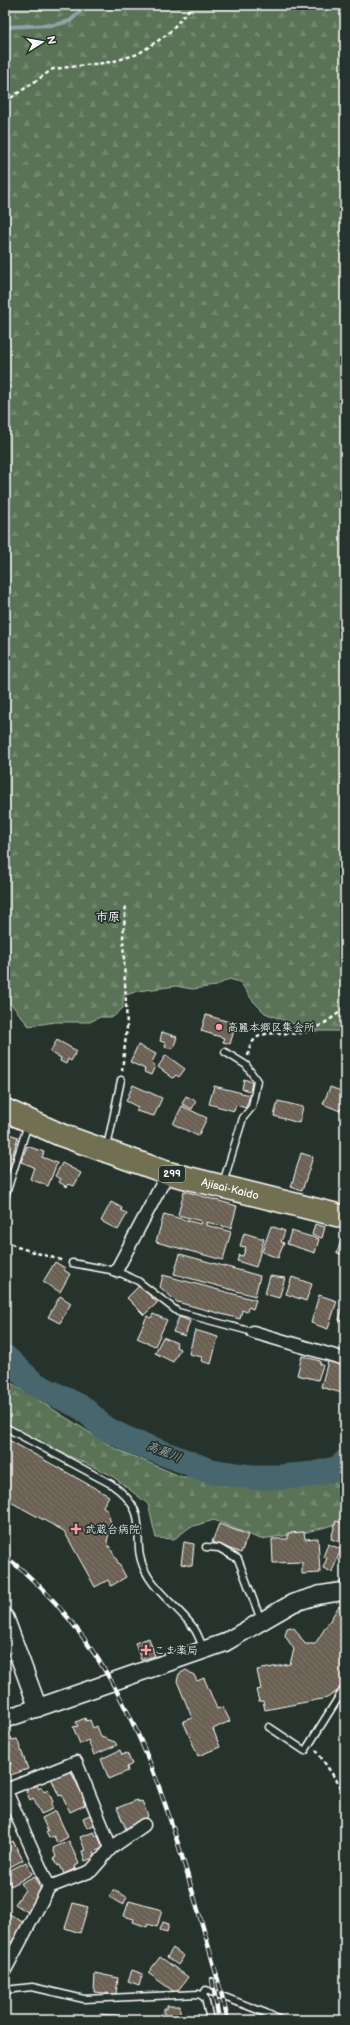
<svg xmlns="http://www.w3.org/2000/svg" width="350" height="2025" font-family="'Balsamiq Sans','Klee One',sans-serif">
<defs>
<pattern id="forest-firs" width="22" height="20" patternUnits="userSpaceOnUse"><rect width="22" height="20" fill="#5a7257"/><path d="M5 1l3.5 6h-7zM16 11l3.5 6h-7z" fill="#738770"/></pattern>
<pattern id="building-back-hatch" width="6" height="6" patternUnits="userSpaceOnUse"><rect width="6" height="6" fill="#6a6052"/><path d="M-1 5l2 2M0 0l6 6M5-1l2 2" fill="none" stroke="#80786c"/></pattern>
</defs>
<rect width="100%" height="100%" fill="#26332d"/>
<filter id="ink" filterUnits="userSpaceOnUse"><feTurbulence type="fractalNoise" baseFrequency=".025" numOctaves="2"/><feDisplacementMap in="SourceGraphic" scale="8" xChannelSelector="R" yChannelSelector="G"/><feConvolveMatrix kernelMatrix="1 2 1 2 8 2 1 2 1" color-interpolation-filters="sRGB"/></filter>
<g filter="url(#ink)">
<path fill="url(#forest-firs)" stroke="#acb8ab" d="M5,5h340v1026h-33l-47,-18 -12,-12 -13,-19 -11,-3 -13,7 -24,3 -16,-3 -38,5 -15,5v12l-10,9h-13l-10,5h-35l-26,4 -18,-22 -6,-2z
M5,1379l109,69 68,29h38l49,10 19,1 41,-5 16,-6v45l-46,12 -39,5 -46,-19 -24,7 -16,12 -18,-1 -8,-34 -37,-29 -90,-41 -16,-10z"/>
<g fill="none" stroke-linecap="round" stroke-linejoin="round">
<path stroke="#90a3a7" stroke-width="4" d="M5,27l49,-2 16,-4 17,-16"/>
<path stroke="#46666d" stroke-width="25" d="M5,1357l29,27 49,24 21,20 25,12 81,31 42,6h27l35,-3 25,-6 6,-6"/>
</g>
<path fill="url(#building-back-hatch)" stroke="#fff" d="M206,1015l30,9 -6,20 -7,-2 1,-4 -23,-7z
M162,1032l15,5 -4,12 -8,-2 1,-4 -6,-2z
M57,1040l20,11 -6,10 -3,-2 -2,5 -6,-3 1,-3 -11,-6z
M138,1045l18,9 -5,10 4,2 -4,9 -7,-3 1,-3 -15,-7z
M166,1055l19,14 -6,8 -3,-2 -3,3 -15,-11z
M244,1079l8,3 -2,9 -8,-2z
M133,1085l29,13 -8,18 -18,-5 2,-4 -12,-6z
M214,1086l36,9 -4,13 -10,-3 -2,6 -25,-7z
M330,1087l14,5v18l-4,-1v2l-17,-7z
M186,1096l10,5 -4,8 -10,-5z
M278,1101l25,6 -4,16 -25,-7z
M182,1106l25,12 -9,18 -25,-12z
M9,1134l9,3 -6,21h3l-3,14 -7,-2v-30h2z
M27,1146l17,6 -2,5 15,6 -9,23 -18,-7 4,-12 -13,-5z
M301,1153l12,4 -11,34 -11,-4z
M62,1163l19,10 -7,13 -5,-2 -2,3 -8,-5 2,-3 -6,-3z
M184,1191l53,15 -6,22 -25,-6v3l25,7 -8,28 -67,-18 8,-28 36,10 1,-3 -23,-6z
M111,1202l11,6 -1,2 6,4 -9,16 -17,-9z
M315,1224l10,3 -3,11 -10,-3z
M271,1226l14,5 -4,11 3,1 -6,15 -16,-6z
M291,1231l28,8 -4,14 -28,-9z
M244,1233l20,6 -8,28 -19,-6 2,-6 4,1 3,-9 -6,-1z
M343,1234l2,1v20l-8,-2z
M180,1254l80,22 -5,20 -81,-22z
M55,1262l10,6 -1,2 6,4 -10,18 -17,-10z
M163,1275l93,25 -3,9 -5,-2 -1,5 -5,-2 -2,9 -63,-17 -17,-15z
M270,1276l15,2 -6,20 -14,-4z
M292,1277l20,7 -6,17 -20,-7z
M140,1285l17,18 -13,12 -17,-17z
M319,1295l18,6 -9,28 -17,-6z
M60,1296l11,7 -11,20 -12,-6z
M342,1309l3,1v14l-1,-3 -5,-1z
M153,1314l14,6 -12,26 -18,-8 10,-22 4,2z
M179,1317l11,4 -5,15 -12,-4z
M195,1330l23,7 -7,27 -10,-3 1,-4 -13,-3z
M163,1337l14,6 -1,4 4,2 -7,13 -18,-9z
M302,1356l18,5v3l3,1 -5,15 -21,-5z
M328,1361l17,5v14l-3,13 -21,-6z
M7,1439l102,57 -6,10 5,6 3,12 -4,18 19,35 -15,9 -3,-6 -13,7 -31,-56 -59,-32v-56z
M336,1521l9,3 -2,19 -12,-4z
M219,1524l29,11 -7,18 -29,-11z
M304,1532l1,7 13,-1 2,35 -18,1v-12l-29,1 -1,-24h16v-6z
M184,1542l10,2 -2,22 -11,-2z
M328,1544l13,5 -9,23 -9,-4 4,-10 -4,-1z
M339,1606l6,1v72l-6,11 -12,8 -62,12 -2,-9h-4l-3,-11 5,-1 -4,-19 33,-6 4,-15 -9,-13 2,-8 4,-1 4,2 10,15h10z
M149,1638l6,18 -14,4 -6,-17z
M186,1670l8,5 3,6 7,-3 13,31 6,-2 7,14 -17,8 7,18 -22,9 -15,-35 9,-3 -15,-37 2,-7z
M85,1718l1,3 4,-1 3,8 4,-2 4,11 14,5 2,3 -23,10 -6,-15 -8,4 -7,-17 5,-1 -2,-4z
M11,1737l1,3 5,-1 11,30 -20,7 -3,-10 6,-2 -6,-15v-6l3,-1 -2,-3z
M120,1750l2,5 5,-2 5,11 -5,3 1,4 -19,8 -8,-20z
M70,1770l9,18 2,-1 5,11 -3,2 2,5 -15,7 -8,-17 -3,1 -8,-18z
M34,1785v2l3,-2 2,4 2,-2 3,5 4,-2 5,12 -2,2 2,5 -12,5 -8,-16 -3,2 -4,-9 2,-1 -1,-2z
M137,1800l1,2 4,-1 6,15 -9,8 -13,5 -9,-21z
M56,1811l12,26 -11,6 -3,-7 -5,2 -3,-6 2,-1 -6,-13z
M92,1814l4,10 -9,4 -4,-10z
M94,1832l2,4h2l5,12 -10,4 2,5 -10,4 -3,-10 3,-1 -5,-13z
M13,1841l10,19 -15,8 -3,-6v-17z
M69,1841l10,23 -4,2 1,2 -12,6 -4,-9 -2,1 -4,-8 2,-1 -3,-9z
M26,1862l6,12 -21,12 -6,-13z
M35,1876l7,17 -13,20 -14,-9 10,-14 -4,-7z
M113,1890l14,7 -4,8 -14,-8z
M129,1901l33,9 -5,17 -9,-3 -1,3 -14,-5 1,-3 -10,-3z
M73,1903l15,4 -8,26 -15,-5z
M5,1911l19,12 -13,20 -4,-3 3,-4 -5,-3z
M163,1922l6,2 -2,8 -7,-2z
M173,1948l11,8 -6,9 -11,-8z
M160,1957l28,20 -12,16 -28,-20z
M132,1970l11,4 -4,11 -11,-4z
M95,1973l23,5 -2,16 -22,-2z
M167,2006h13v14h-16v-11h3z
M99,2014l29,2 -1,3 3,1h-31z"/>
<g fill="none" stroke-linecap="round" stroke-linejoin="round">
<defs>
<path id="lane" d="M107,1147l14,-67
M223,1183l20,-65 9,-11 5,-26 -11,-16 -21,-13
M5,1197l23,-73
M72,1263l44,8 22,10 40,31 75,20
M5,1427l106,57c47,33 14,55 37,92 11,19 32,33 45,51 5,6 7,15 11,22
M206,1547l13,1 19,11 23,61
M269,1727l36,24 40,-64
M5,1990l27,-3 52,12 115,-5 6,4 5,22
M203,1995l3,-5 60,23 14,7"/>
<path id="street" d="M116,1271l52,-98
M253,1332l92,27
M5,1789l44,98
M6,1790l70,-28 35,86
M5,1970l44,-83 42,-16 20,-23 33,-23"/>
<path id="secondary" d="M5,1618l33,90
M5,1719l219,-76 69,-40 26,-8 26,-4"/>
<g id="highway">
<path id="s1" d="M5,1110l56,25 107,38 177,44"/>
</g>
</defs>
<use href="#lane" stroke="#fff" stroke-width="9"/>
<use href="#street" stroke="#fff" stroke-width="15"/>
<use href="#secondary" stroke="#fff" stroke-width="20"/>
<use href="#highway" stroke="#fff" stroke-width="25"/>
<path stroke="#fff" stroke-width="2.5" stroke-dasharray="4 3" stroke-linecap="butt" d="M5,102l48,-33 58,-7 27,-8 30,-20 25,-29
M248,1056c4,-34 35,-18 58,-24 11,-3 32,-17 39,-25
M122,1071l5,-44 -4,-90 3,-33
M5,1240l12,7 47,14
M316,1750l29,43"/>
<use href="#lane" stroke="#26332d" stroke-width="6"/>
<use href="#street" stroke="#26332d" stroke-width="12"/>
<use href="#secondary" stroke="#26332d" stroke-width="17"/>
<use href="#highway" stroke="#716f52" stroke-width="22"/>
<defs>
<path id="rail" d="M5,1556c105,81 148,202 184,324 14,47 28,93 39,140
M212,1979l7,41"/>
</defs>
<use href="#rail" stroke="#fff" stroke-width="4.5"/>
<use href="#rail" stroke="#26332d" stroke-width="3" stroke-dasharray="9" stroke-linecap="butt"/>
</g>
</g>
<g fill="#ff9aa2" stroke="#26332d" stroke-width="1.5">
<circle cx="219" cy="1027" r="4"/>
<path d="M74 1523h4v4h4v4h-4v4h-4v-4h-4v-4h4z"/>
<path d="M144 1644h4v4h4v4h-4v4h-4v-4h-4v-4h4z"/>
</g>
<g text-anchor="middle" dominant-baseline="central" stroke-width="3.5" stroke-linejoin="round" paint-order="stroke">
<rect fill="#26332d" stroke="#bec2c0" stroke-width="1" x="159" y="1166" width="26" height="16" rx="3"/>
<g font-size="10" font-weight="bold" fill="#fff">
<text x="172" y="1174">299</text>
</g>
<g font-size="11" fill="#fff" stroke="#26332d" text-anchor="start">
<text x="227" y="1027">高麗本郷区集会所</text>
<text x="85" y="1529">武蔵台病院</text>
<text x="154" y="1650">こま薬局</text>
</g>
<g font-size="11" fill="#fff" stroke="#26332d">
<text stroke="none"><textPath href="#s1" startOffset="239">Ajisai-Kaido</textPath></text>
</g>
<g font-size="12" font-weight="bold" fill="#fff" stroke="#26332d">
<text x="108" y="917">市原</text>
</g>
<g font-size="12" font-style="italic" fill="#acbabd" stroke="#26332d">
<text transform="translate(164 1452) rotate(22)">高麗川</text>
</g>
</g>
<rect width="350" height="2025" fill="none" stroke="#26332d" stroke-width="20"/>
<rect x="10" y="10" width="330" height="2005" fill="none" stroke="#fff" stroke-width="1.5" filter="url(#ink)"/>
<g transform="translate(42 42) rotate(79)" stroke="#26332d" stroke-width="3" paint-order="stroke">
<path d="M0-3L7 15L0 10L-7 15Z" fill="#ffffff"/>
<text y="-6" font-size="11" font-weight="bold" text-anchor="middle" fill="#ffffff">N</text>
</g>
</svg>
